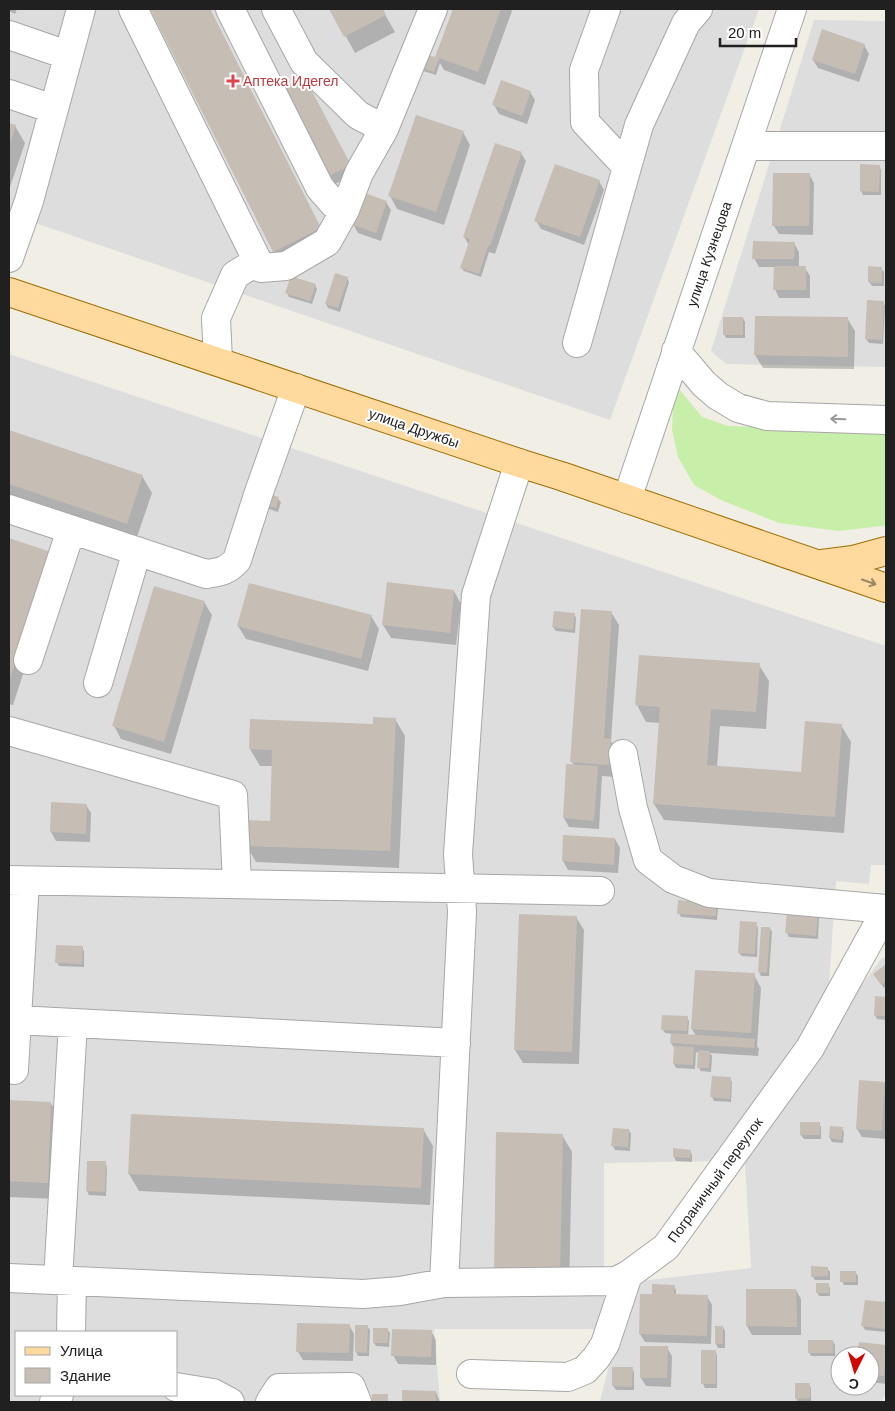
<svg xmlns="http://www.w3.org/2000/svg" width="895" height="1411" font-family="Arial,sans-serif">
<rect width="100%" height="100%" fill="#f1eee6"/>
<path fill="#dedddd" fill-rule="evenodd" d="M9,9h750l-149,411 -601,-206z
M814,20l72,1v346l-160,-3 -15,-13z
M9,354l877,292v219h-15l-2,19 -33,-3 -8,119 -110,161 -114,2v166h-170l6,73h-431zM16,1332h160v63h-160z
M886,957v436l-5,9h-281l16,-65 25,-56 110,-13 -6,-106 76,-104 25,-52 35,-47zM840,1356h30v30h-30z"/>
<path fill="#c8efa9" d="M671,379l31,38 26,9 158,6v93l-4,1 -44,5 -59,-8 -58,-23 -27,-15 -16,-28 -6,-28 1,-25z"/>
<path fill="#0003" d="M9,9h8l-2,5 -6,-3z
M151,9h59l119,236 -45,23 -10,-16z
M331,9h51l13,23 -40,21z
M454,9h56l2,2 -27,74 -41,-15 -4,-7 -4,12 -13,-4 -2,-4 4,-12 14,5 -2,-3z
M864,45l5,9 -10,28 -41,-14 -5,-8z
M284,90l71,84 -20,10z
M530,92l5,8 -8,24 -28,-10 -5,-9z
M9,124l6,2 10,17 -16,47z
M463,132l7,13 -26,80 -47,-16 -7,-13z
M521,153l5,8 -31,93 -6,-2 -8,25 -17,-6 -3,-3 8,-23 -5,-8z
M879,166l2,4v25h-18l-2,-4z
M809,174l5,9 -1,52 -34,-1 -5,-8z
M599,181l5,9 -20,55 -43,-16 -5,-8z
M386,202l5,8 -10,31 -23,-8 -5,-9z
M794,243l5,9v15l6,1 5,8v22h-31l-4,-9v-22h-16l-5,-9z
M869,268h12l3,4v14h-12l-3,-4z
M347,278l2,4 -9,30 -12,-4 -2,-4z
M315,285l2,4 -5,15 -23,-7 -2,-4z
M883,302l2,4 -2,38 -14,-1 -3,-4z
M743,318l2,4v16h-19l-2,-4z
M847,318l8,13 -1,38 -91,-1 -8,-13z
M9,432l133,44 10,17 -16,47 -127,-43z
M278,499l3,3 -3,10 -9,-3 -3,-4z
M9,539l42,14 7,13 -45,139 -4,-1z
M454,591l7,13 -5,41 -65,-7 -8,-13z
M204,602l8,13 -41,139 -50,-15 -7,-13z
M611,612l8,13 -8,116 7,12 -2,24 -14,-1 -3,53 -30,-2 -5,-9 10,-52 -2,-4z
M574,614l2,4 -1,15 -19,-2 -3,-4z
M371,616l8,13 -11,42 -122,-32 -8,-13z
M759,665l10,16 -3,48 -46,-3 -3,41 85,6 39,-48 10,17 -7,91 -180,-13 -10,-16 6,-81 -14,-1 -9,-17z
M395,719l10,17 -6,132 -143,-6 -10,-17 25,-23 2,-56h-13l-10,-17 125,-24z
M86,805l5,8 -1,29 -34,-1 -5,-9z
M615,839l5,9 -2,25 -50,-3 -5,-9z
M716,904l2,4 -1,12 -36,-3 -2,-4z
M817,914l2,4 -1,21 -29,-2 -2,-4z
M576,917l8,13 -5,134 -56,-1 -8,-13z
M756,924l2,4 -1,29 -15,-1 -3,-3z
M770,928l2,4 -3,44h-8l-2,-4z
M82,947l2,4v16l-25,-1 -2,-4z
M886,966v20l-2,2 -9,-14z
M696,971l58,4 7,13 -4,58 2,3 -1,7 -48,-3 2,3 -1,16 -10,-1 -3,-4 1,-14 -3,-1 -1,17 -19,-1 -2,-4 1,-15 -4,-6 1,-9 -7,-1 -2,-3 24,-12 2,3 -1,15h8l-4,-7z
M876,998h10v22l-9,-1 -2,-4z
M730,1079l2,3 -1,20 -17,-1 -2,-4z
M884,1083l2,4v52l-24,-2 -5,-8z
M9,1102l42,1 9,17 -3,79 -48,-2z
M132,1115l291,14 10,17 -3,59 -291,-14 -10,-17z
M819,1124l2,3v12h-17l-3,-4z
M842,1128l2,4 -1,11 -11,-1 -2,-4z
M629,1130l2,4 -1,17 -15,-1 -2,-4z
M562,1135l10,17 -3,140 -64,-1z
M690,1151l2,4v7l-16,-1 -2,-4z
M105,1163l2,4 -1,29 -17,-1 -2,-4z
M827,1268l3,4v8h-15l-3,-4z
M855,1272l3,4v9h-14l-2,-4z
M828,1284l2,4v8h-11l-2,-4z
M674,1286l2,4v6h31l5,9 -1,39 -66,-2 -5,-8 14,-39z
M747,1290h49l5,9v36h-49l-5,-9z
M866,1301l20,2v29l-21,-2 -2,-4z
M349,1325l5,9 -1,27 -50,-1 -5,-8z
M367,1326l3,4 -1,26h-11l-2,-4z
M723,1327l2,4v17h-7l-2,-4z
M387,1329l3,4 -1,14 -13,-1 -2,-3z
M431,1331l5,9v25l-38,-1 -5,-9z
M833,1341l2,4v11h-24l-2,-4z
M860,1343l26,4v37l-16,-2v-26h-11z
M667,1348l5,8 -1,31 -25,-1 -5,-8z
M703,1351h12l2,4v33h-12l-2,-4z
M632,1369l2,3v18h-18l-3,-4z
M809,1384l2,4v14h-13l-2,-4z
M404,1392h32l4,10h-37z
M288,1397l55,1 2,4h-57z"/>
<path fill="#c6beb5" d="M150,9h60l111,219 -48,24z
M329,9h54l3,6 -42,22z
M453,9h48l-23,63 -39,-14 -5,14 -15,-5 5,-13 11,3z
M822,29l43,15 -10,30 -43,-14z
M305,78l46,87 -22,11 -46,-87z
M501,80l30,11 -9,25 -30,-11z
M416,115l48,16 -28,81 -48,-16z
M9,123l7,2 -7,21z
M495,143l27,9 -32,94h-2l-9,28 -19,-6 10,-29 -7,-2z
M555,164l45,16 -20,57 -46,-16z
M860,164l20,1 -1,27 -19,-1z
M773,173h37l-1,53h-37z
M362,192l25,9 -11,32 -25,-9z
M753,241l42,1 -1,17h-42z
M774,266h32v24h-33z
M868,266l14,1v16l-14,-1z
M335,273l13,4 -10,31 -13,-4z
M291,276l25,8 -6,17 -25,-8z
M867,300l17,1 -2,39 -17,-1z
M755,316l93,1v40l-94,-2z
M723,317h20v18h-20z
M9,430l134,45 -16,49 -118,-40z
M268,494l11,3 -3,11 -11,-3z
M9,538l42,14 -42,130z
M387,582l67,8 -4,43 -68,-8z
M249,583l123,32 -11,44 -124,-33z
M154,586l51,15 -41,141 -52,-16z
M581,609l31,2 -8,127 7,1 -2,26 -39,-3z
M554,611l21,2 -2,17 -21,-3z
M639,655l121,8 -4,49 -45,-3 -4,56 94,7 4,-51 37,3 -7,93 -182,-13 7,-97 -25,-2z
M373,717l23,1 -6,133 -145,-5 1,-26 24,1 2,-71 -23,-1 1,-30 123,5z
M566,764l32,2 -4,55 -31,-3z
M51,802l36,2 -1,30 -36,-2z
M563,835l52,3 -1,27 -52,-4z
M678,900l38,3v13l-39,-2z
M787,911l31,2 -2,23 -31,-3z
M519,914l58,2 -5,136 -58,-2z
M740,921l17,1 -2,32 -17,-1z
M761,927h9l-3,46 -9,-1z
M56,945l27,1 -1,18 -27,-1z
M886,964v17l-5,4 -8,-11z
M695,970l60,3 -4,60 -60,-4z
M875,996l11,1v19h-12z
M662,1015l26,1 -1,15 -26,-1z
M671,1033l84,6 -1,9 -84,-5z
M674,1046l20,1 -1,18 -20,-1z
M698,1050l12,1 -1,17h-12z
M712,1076l19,1 -1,22 -20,-2z
M859,1080l26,2 -3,49 -26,-2z
M9,1100l42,2 -3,81 -39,-2z
M131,1114l293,14 -3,60 -293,-14z
M800,1122h20v13h-20z
M830,1126l13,1 -2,13 -12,-2z
M613,1128l16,1 -1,18 -17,-1z
M496,1132l67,2 -3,142 -66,-1z
M673,1148l18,2 -1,8 -17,-1z
M87,1161h19l-1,31 -19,-1z
M811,1266l17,1v9l-17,1z
M840,1271h16v11h-16z
M816,1283h13v10h-13z
M652,1284l23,1 -1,9 34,1 -1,41 -68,-2 1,-40h12z
M746,1289h50l1,38 -51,-1z
M865,1300l21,2v27l-25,-3z
M297,1323l53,1 -1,29 -53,-1z
M355,1325h13l-1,28 -12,-1z
M715,1326h8v18h-8z
M373,1328h15v15h-15z
M392,1329l40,1 -1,27 -40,-1z
M808,1340h25v13h-25z
M859,1342l27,3 -2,31 -14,-1v-19h-13z
M640,1346h28l-1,32h-27z
M701,1350h15v34h-15z
M612,1367h21l-1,20 -20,-1z
M795,1383h15v15l-15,1z
M402,1390l34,1v11h-34z
M372,1394h16v8h-16z"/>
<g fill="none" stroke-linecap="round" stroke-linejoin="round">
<defs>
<path id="minor" d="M133,9l128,259 25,-2 41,-24 18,-32 14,-37 25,-44 49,-120
M230,9l90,179 14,16 11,6
M276,9l28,53 54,53 26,14
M606,9l-22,61 1,52 42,45
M9,35l58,20
M9,94l44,15
M746,146h140
M9,258l20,-57 52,-192
M577,343l62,-218 47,-102 12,-14
M676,351l28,33 14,12 20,12 29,8 119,4
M218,361l-2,-43 19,-43 23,-14
M627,499l165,-490
M9,509l197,65c15,-2 21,-3 31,-14l22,-68 37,-104
M28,660l43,-130
M98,683l39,-132
M9,731l224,64 4,89
M623,754l10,54 15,52 25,19 36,14 177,16
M9,880l591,11
M17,1020l439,23
M14,1070l11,-189
M9,1278l354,16 37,-3 44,-8 172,-2 12,-6
M58,1280l15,-257
M444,1283l18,-371 -4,-58 18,-259 43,-132
M71,1332l1,-51
M471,1374l97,3 17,-7 11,-12 9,-14 23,-69 38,-28 144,-199 76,-138
M176,1387l37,6 17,9
M54,1402l5,-7
M270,1402l9,-14 72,-1 6,15"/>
<path id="major" d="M9,292l510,171 42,13 325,112
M822,564l31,-4 33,-9"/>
</defs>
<use href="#minor" stroke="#a7a7a7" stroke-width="30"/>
<use href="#major" stroke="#9c6f00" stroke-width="30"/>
<use href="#minor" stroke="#fff" stroke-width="28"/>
<use href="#major" stroke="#ffd99d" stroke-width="28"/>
</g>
<defs><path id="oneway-shaft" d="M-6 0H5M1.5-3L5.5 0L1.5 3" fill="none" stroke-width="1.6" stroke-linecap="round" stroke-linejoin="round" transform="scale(1.25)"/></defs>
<use stroke="#9b9b9b" href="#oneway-shaft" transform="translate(838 419) rotate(-178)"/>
<use stroke="#9b8665" href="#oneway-shaft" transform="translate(869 582) rotate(19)"/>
<path fill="#e0444e" stroke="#fff" stroke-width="2" d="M230.5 73.5h5v5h5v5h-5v5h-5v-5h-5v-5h5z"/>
<g text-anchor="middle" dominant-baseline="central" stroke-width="4" stroke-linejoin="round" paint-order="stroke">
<g font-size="14" fill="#be3a42" stroke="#fff" text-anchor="start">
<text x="243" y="81">Аптека Идегел</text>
</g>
<g font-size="14" fill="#202020" stroke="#fff">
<text transform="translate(709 254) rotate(-71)">улица Кузнецова</text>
<text transform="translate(414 428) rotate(19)">улица Дружбы</text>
<text transform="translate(715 1180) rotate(-54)">Пограничный переулок</text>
</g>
</g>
<rect width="895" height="1411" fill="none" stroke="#202020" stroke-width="20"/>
<rect x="15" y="1331" width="162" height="65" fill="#ffffff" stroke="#a6a6a6"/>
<rect x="25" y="1347" width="25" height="8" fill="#ffd99d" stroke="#a6a6a6"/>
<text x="60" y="1356" font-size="15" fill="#202020">Улица</text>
<rect x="25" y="1368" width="25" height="15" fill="#c6beb5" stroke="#a6a6a6"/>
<text x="60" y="1381" font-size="15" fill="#202020">Здание</text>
<g transform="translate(855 1371) rotate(185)"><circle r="24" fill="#ffffff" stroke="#a6a6a6"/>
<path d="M0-4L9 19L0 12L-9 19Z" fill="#d00900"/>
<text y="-8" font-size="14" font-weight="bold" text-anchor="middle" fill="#202020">С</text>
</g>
<path d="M720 38v8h76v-8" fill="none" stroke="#202020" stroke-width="2.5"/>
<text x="728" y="38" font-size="15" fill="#202020" stroke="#ffffff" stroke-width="4" paint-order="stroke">20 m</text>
</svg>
